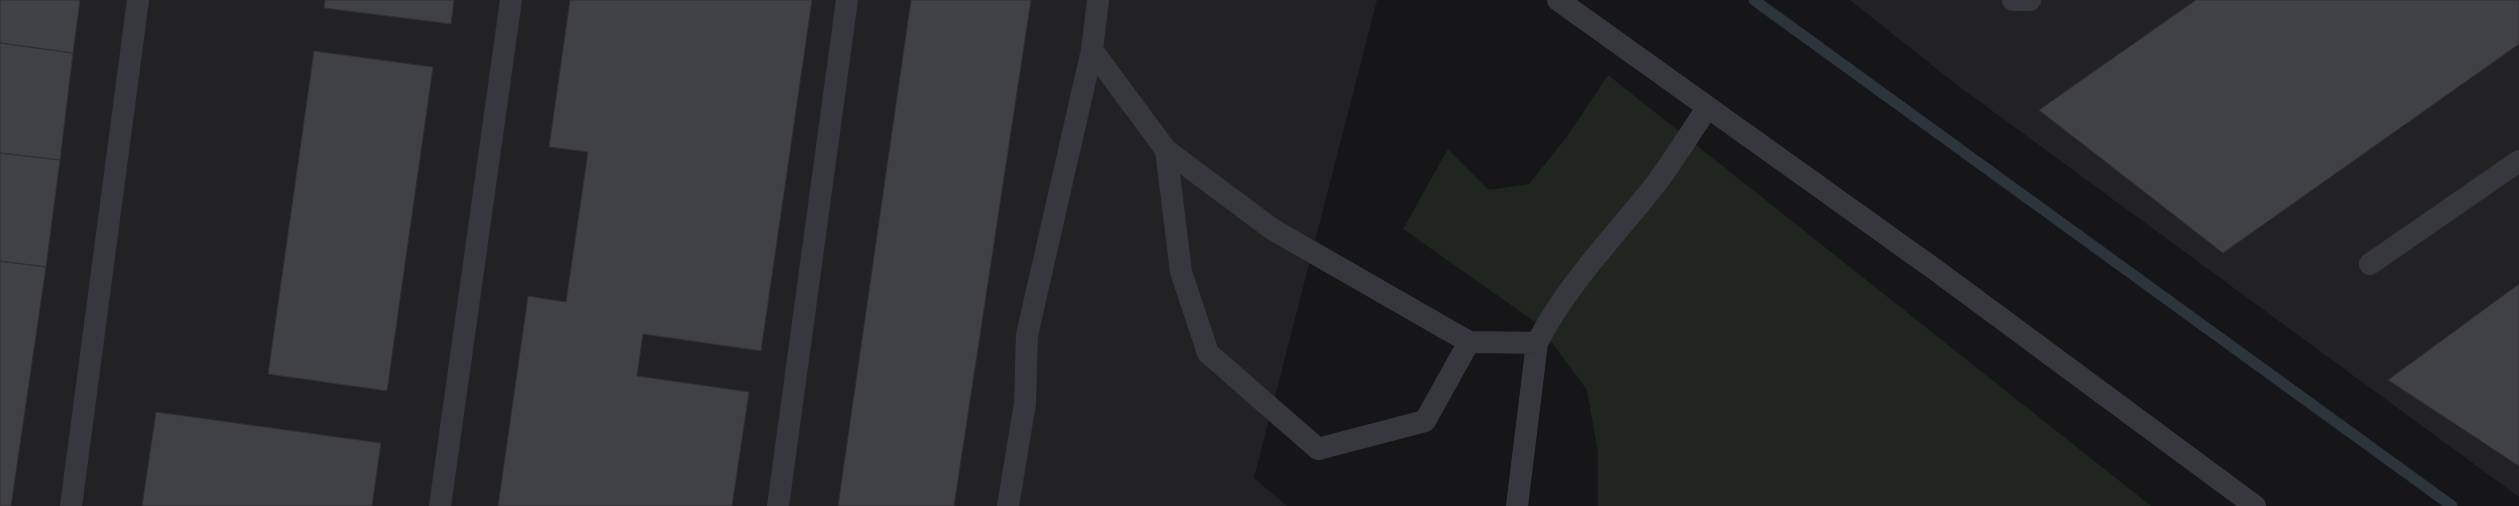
<svg xmlns="http://www.w3.org/2000/svg" width="2519" height="506" font-family="'Source Sans 3',sans-serif">
<rect width="100%" height="100%" fill="#161618"/>
<path fill="#222225" d="M0,0h1377l-123,478 33,28h-1287z
M1850,0h669v497l-566,-415z"/>
<path fill="#1e261f" d="M1608,75l543,431h-553v-53l-11,-63 -49,-66 -135,-95 45,-80 41,41 40,-6 37,-46z"/>
<g fill="none" stroke-linecap="round" stroke-linejoin="round">
<path stroke="#2c353c" stroke-width="11" d="M1754,0l698,506"/>
</g>
<path fill="#404145" stroke="#303034" d="M0,0h80l-7,53 -73,-10z
M325,0h129l-3,24 -127,-16z
M570,0h242l-51,351 -118,-17 -6,42 112,16 -17,114h-234l30,-210 38,6 22,-150 -39,-5z
M911,0h120l-77,506h-116z
M2196,0h323v44l-296,209 -184,-143z
M0,43l73,10 -13,107 -60,-7z
M314,51l119,16 -46,324 -119,-17z
M0,153l60,7 -14,107 -46,-6z
M0,261l46,6 -35,239h-11z
M2519,284v182l-131,-86z
M156,412l225,31 -9,63h-230z"/>
<g fill="none" stroke-linecap="round" stroke-linejoin="round">
<path stroke="#37383d" stroke-width="22" d="M1558,0l379,271 318,235
M2013,0h17
M1092,50l74,100 106,79 197,113 68,1c30,-59 77,-106 118,-158 19,-25 35,-52 53,-78
M1166,150l15,122 27,81 110,96 107,-28 44,-79
M2370,264l149,-103
M71,506l67,-506
M440,506l71,-506
M778,506l69,-506
M1008,506l17,-103 2,-68 65,-285 6,-50
M1517,506l20,-163"/>
</g>
</svg>
